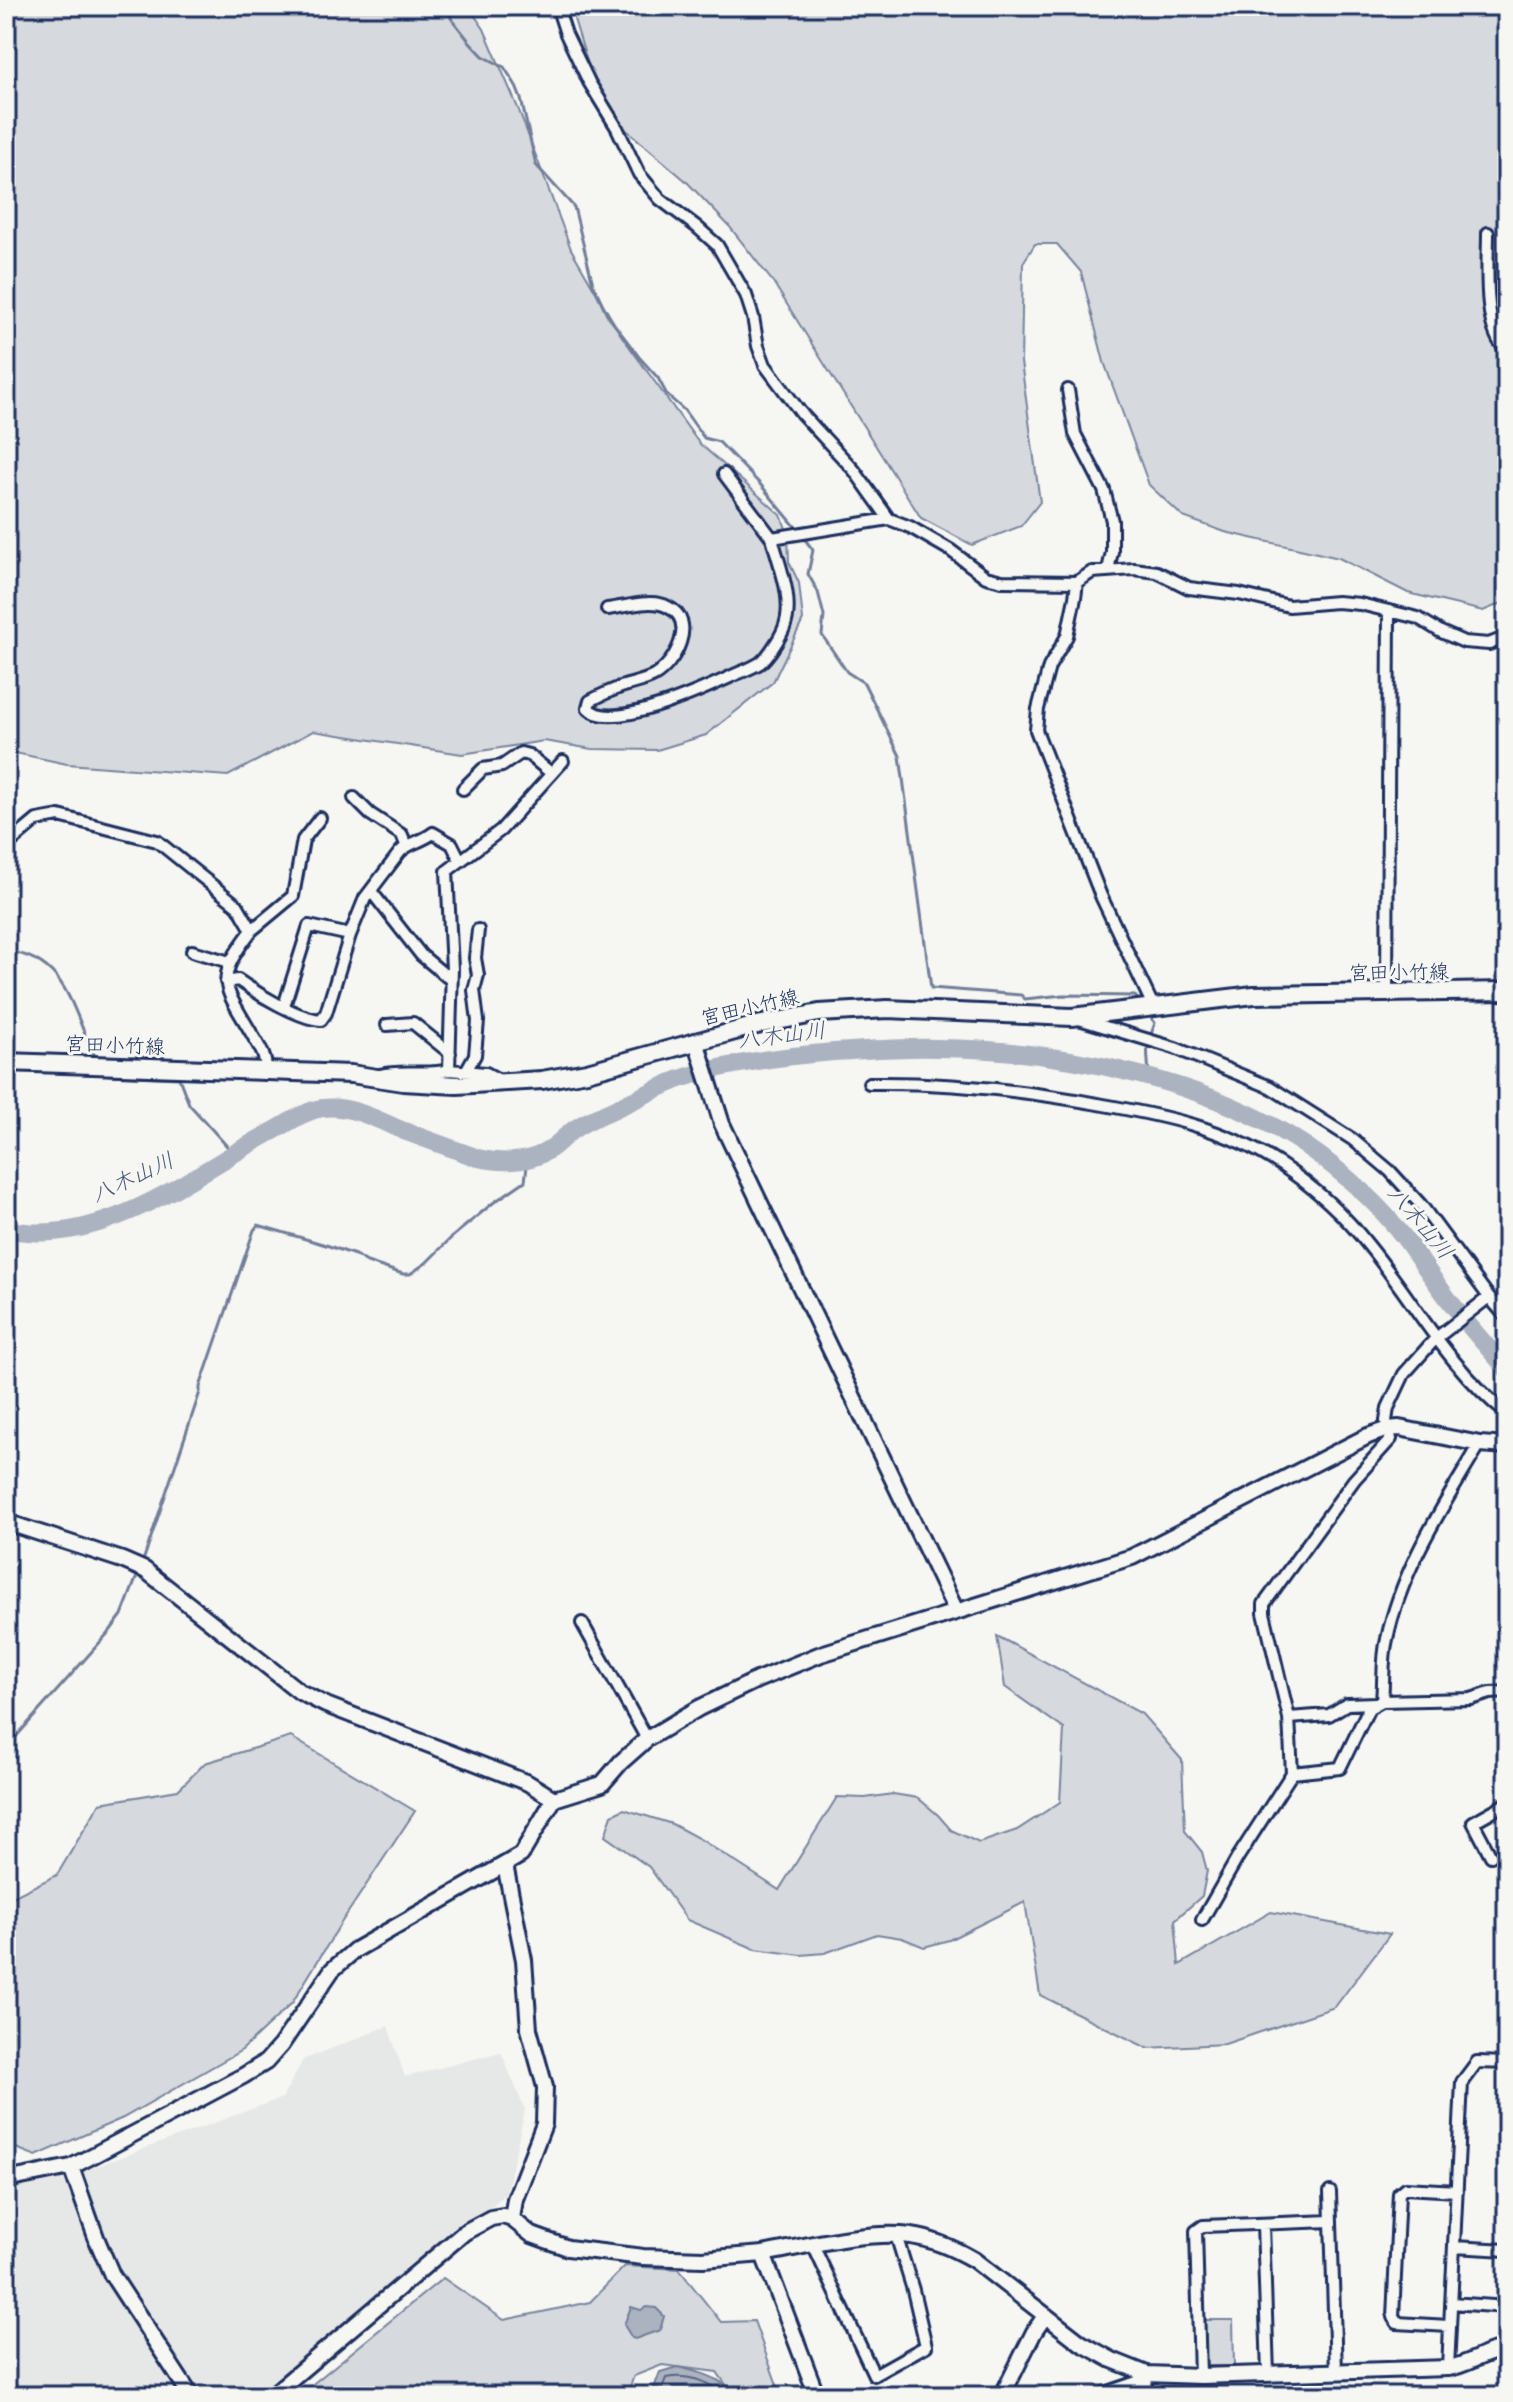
<svg xmlns="http://www.w3.org/2000/svg" width="1513" height="2402" font-family="'Balsamiq Sans','Klee One',sans-serif">
<rect width="100%" height="100%" fill="#f6f6f2"/>
<filter id="ink" filterUnits="userSpaceOnUse"><feTurbulence type="fractalNoise" baseFrequency=".0125" numOctaves="2"/><feDisplacementMap in="SourceGraphic" scale="16" xChannelSelector="R" yChannelSelector="G"/><feConvolveMatrix kernelMatrix="1 2 1 2 8 2 1 2 1" color-interpolation-filters="sRGB"/></filter>
<g filter="url(#ink)">
<path fill="#e6e7e7" d="M388,2026l17,51 96,-25 24,58 -19,84 -243,202h-257v-207l56,-10 220,-81 21,-38z"/>
<path fill="#d6d9dd" stroke="#78849e" stroke-width="2" d="M6,6h462l16,23 34,79 53,141 50,86 78,108 82,72 7,19 1,28 10,21 4,37 -30,62 -67,53 -49,15 -65,-1 -48,-8 -82,13 -149,-23 -85,45 -161,-12 -61,-13z
M570,6h937v250l-11,9 -2,28 13,41v267l-24,10 -75,-18 -69,-35 -114,-26 -42,-15 -34,-32 -45,-123 -23,-90 -24,-28h-22l-12,19 -2,99 19,140 -19,24 -49,19 -51,-27 -148,-236 -44,-56 -43,-45 -70,-60 -23,-40z
M997,1636l145,78 40,46 3,71 17,21 5,19 -5,25 -27,24 4,45 92,-53 119,22 -55,73 -110,37 -78,4 -107,-53 -15,-93 -76,38 -25,7 -22,-9 -25,-4 -52,19 -24,2 -46,-6 -68,-29 -38,-53 -44,-31 7,-21 12,-6 48,15 28,15 79,51 58,-93 28,1 28,-4 25,4 20,17 13,15 28,13 38,-13 43,-28 4,-73 -59,-42z
M291,1737l124,74 -74,112 -49,80 -50,47 -119,68 -87,38 -30,-12v-244l51,-25 43,-72 78,-13 27,-27z
M625,2266l54,3 42,53 33,-1 27,75h-59l7,-7 -12,-17 -55,-7 -28,11 -8,20h-328l145,-118 61,42 86,-18z
M1203,2320h30l1,46h-31z"/>
<path fill="#abb2c0" stroke="#717e99" stroke-width="2" d="M631,2307l10,3 5,-3 10,1 8,8 -4,14 -25,9 -3,-1 -8,-13z
M677,2367c19,4 42,10 55,24l-9,5h-72l9,-24z"/>
<g fill="none" stroke-linecap="round" stroke-linejoin="round">
<path stroke="#556385" stroke-width="2" d="M659,2396l7,-18c19,-4 45,2 56,18"/>
<path stroke="#717e99" stroke-width="3" d="M448,6l3,12 18,23 14,15 21,11 11,17 6,15 15,66 38,42 19,77 15,32 31,41 19,21 9,17 17,15 20,28 15,4 41,42 39,47
M803,537l10,13 -5,24 10,18 6,24 -2,19 25,37 17,11 36,73 31,232 90,7 4,4 38,-4 72,1 6,6
M6,951c50,6 62,41 78,81 4,10 9,19 13,29
M1149,1015l6,8 -5,14
M1148,1044c-2,12 2,23 0,35
M101,1072l8,3 70,3 10,26 45,50
M142,1564l58,-172v-5l54,-157 4,-5 68,20 29,10 12,7 36,12h7l16,-11 26,-26 41,-34 32,-22 3,-22
M6,1748l104,-117 12,-16 17,-44"/>
<path stroke="#abb2c0" stroke-width="18" d="M6,1229c95,21 184,-53 262,-95 16,-8 37,-24 55,-26 27,-4 57,13 81,23 25,9 49,18 74,27 27,6 58,5 80,-15 8,-7 13,-13 23,-18 12,-7 26,-12 38,-18 20,-9 40,-20 61,-28 46,-16 105,-23 154,-27 34,-2 68,-5 102,-4 125,1 283,33 384,108 30,23 60,50 83,80 18,24 34,50 53,73 16,21 33,40 51,60"/>
<defs>
<path id="street" d="M557,6l9,28 23,48 28,46 22,46 21,25 37,28 20,18 29,50 7,22 5,29 7,19 36,48 53,57 35,49
M1488,233c0,29 -6,99 19,117
M1068,390l7,44 29,56 8,31v31l-4,18
M724,474l48,64
M1077,582l-2,16 -8,38 -18,31 -11,42 -2,21 65,166 53,112
M607,609c18,-2 45,-11 61,-2 30,14 7,57 -14,69 -9,5 -20,7 -30,10 -12,4 -23,9 -34,15l-2,7c22,25 118,-20 144,-32 9,-4 20,-8 28,-13 8,-6 20,-25 24,-35 11,-27 -5,-63 -12,-90l117,-19 21,8 40,23 36,27 16,4 75,1 15,-10 42,-3 23,3 32,16 50,6 50,12 48,-4 23,2 58,14 23,14 23,10 25,2 18,-7
M463,789l20,-20 19,-3 19,-13 8,2 22,18
M354,798l16,16 32,21 4,10
M6,846l31,-26 22,-4 98,25 81,65 14,24c-39,51 -29,54 1,106 7,12 13,20 13,34
M371,891l50,64 30,25
M252,930l41,-34 10,-56 17,-22
M192,951l38,11
M226,982l12,-2c20,14 59,38 83,40l5,-7 24,-78 15,-37 35,-46c9,-10 22,-10 33,-19l19,11 8,16
M1387,993l2,-382
M284,1006l25,-80 41,9
M1079,1019l96,29 95,39 82,52 38,32 31,34 68,92 18,21
M387,1025l26,-2 37,30
M466,1071l9,-16 3,-34 -4,-31 4,-15 -3,-17 3,-28
M380,1075c23,-6 47,1 69,-5
M501,1081l-15,-8 -37,-3 3,-101 -5,-98 54,-41 62,-69
M869,1083c78,-1 153,7 229,21 63,11 128,24 183,61 33,22 63,49 88,81 47,58 79,121 138,168
M582,1623l65,116
M1382,1701c2,-20 0,-42 5,-62 15,-72 56,-132 93,-195
M1289,1718l40,-3 18,-11 28,-1
M1292,1773l48,-5 29,-60 13,-7 89,-2 19,-6 17,-1
M1491,1856l-18,-34 34,-19
M1202,1920l36,-63 54,-84 -3,-55 -25,-105v-9l90,-124 37,-41 -5,-18 2,-13 16,-34 31,-35 54,-42
M1330,2192l6,179
M1263,2224l5,150
M813,2245l61,130 52,-29 -13,-56 -17,-55
M1454,2247l53,3
M1451,2303l56,4
M1449,2326l-52,-3 -4,-6 6,-124 6,-5 52,3
M1448,2368l14,-286 15,-20 30,1
M1147,2374l-1,16 5,6
M1200,2376l-4,-145 7,-5 128,-5
M1096,2396l41,-14 10,-8"/>
<path id="secondary" d="M696,1041l26,83 234,487
M6,1522l116,38 23,10 155,122 26,13 202,78 26,16
M505,1865l19,95 5,69 16,58 -1,37 -29,75 -3,20
M71,2167l26,73 15,35 79,121
M6,2180l65,-13 172,-91 23,-14 15,-17 51,-75 23,-20 166,-95 33,-56 48,-15 19,-22 26,-23 52,-31 58,-28 64,-26 311,-97 236,-121 20,-7 11,-1 81,16 27,2
M763,2254c43,-8 105,-24 148,-18 22,3 44,13 63,24l107,83 31,17 35,14 53,2 248,-8c22,-3 38,-18 59,-19
M271,2396l194,-164 26,-14 12,-2 9,3 20,16 36,13 75,9 60,2 60,-5 54,142
M1002,2396l32,-64 11,-16"/>
<path id="primary" d="M6,1062l345,12 52,8 54,3 85,-5 45,-8 170,-47 62,-12 68,-4 185,8 182,-22 253,-4"/>
</defs>
<use href="#street" stroke="#1b2f5e" stroke-width="16"/>
<use href="#secondary" stroke="#1b2f5e" stroke-width="20"/>
<use href="#primary" stroke="#1b2f5e" stroke-width="22"/>
<use href="#street" stroke="#f6f6f2" stroke-width="10"/>
<use href="#secondary" stroke="#f6f6f2" stroke-width="14"/>
<use href="#primary" stroke="#f6f6f2" stroke-width="16"/>
</g>
</g>
<g text-anchor="middle" dominant-baseline="central" stroke-width="6" stroke-linejoin="round" paint-order="stroke">
<g font-size="20" fill="#1b2f5e" stroke="#f6f6f2">
<text transform="translate(1399 973) rotate(-1)">宮田小竹線</text>
<text transform="translate(750 1008) rotate(-13)">宮田小竹線</text>
<text transform="translate(115 1046) rotate(2)">宮田小竹線</text>
</g>
<g font-size="22" font-style="italic" fill="#46567b" stroke="#f6f6f2">
<text transform="translate(782 1036) rotate(-7)">八木山川</text>
<text transform="translate(133 1178) rotate(-25)">八木山川</text>
<text transform="translate(1420 1223) rotate(50)">八木山川</text>
</g>
</g>
<rect width="1513" height="2402" fill="none" stroke="#f6f6f2" stroke-width="32"/>
<rect x="16" y="16" width="1481" height="2370" fill="none" stroke="#1b2f5e" stroke-width="3" filter="url(#ink)"/>
</svg>
